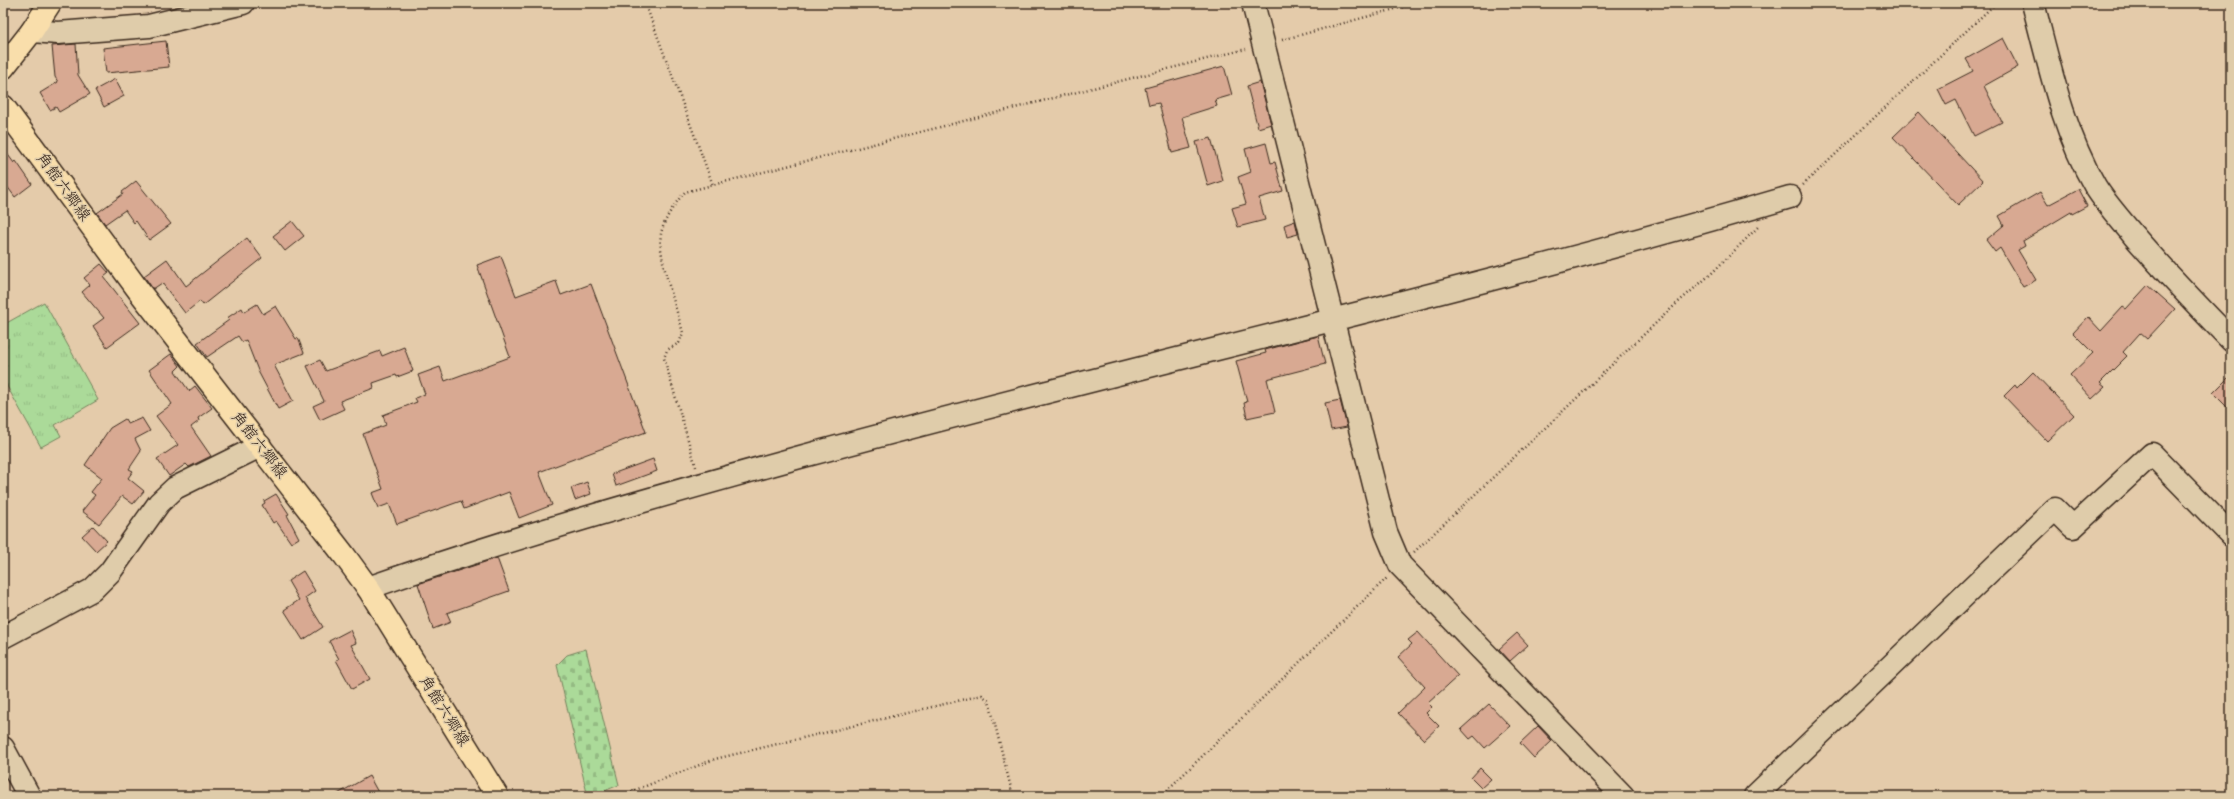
<svg xmlns="http://www.w3.org/2000/svg" width="2234" height="799" font-family="Mynerve,'Klee One',sans-serif">
<defs>
<pattern id="grass-tufts" width="24" height="20" patternUnits="userSpaceOnUse"><rect width="24" height="20" fill="#abda99"/><path d="M3 7l-1-3M5 7V3M7 7l1-3M15 17l-1-3M17 17v-4M19 17l1-3" fill="none" stroke="#94bb83"/></pattern>
<pattern id="cemetery-stones" width="16" height="16" patternUnits="userSpaceOnUse"><rect width="16" height="16" fill="#abda99"/><path d="M2 7V4a2 2 0 0 1 4 0v3zM10 15v-3a2 2 0 0 1 4 0v3z" fill="#94bb83"/></pattern>
</defs>
<rect width="100%" height="100%" fill="#e4cbaa"/>
<filter id="ink" filterUnits="userSpaceOnUse"><feTurbulence type="fractalNoise" baseFrequency=".025" numOctaves="2"/><feDisplacementMap in="SourceGraphic" scale="8" xChannelSelector="R" yChannelSelector="G"/><feConvolveMatrix kernelMatrix="1 2 1 2 8 2 1 2 1" color-interpolation-filters="sRGB"/></filter>
<g filter="url(#ink)">
<path fill="url(#grass-tufts)" stroke="#73825c" d="M44,302l54,98 -43,25 6,11 -20,11 -38,-68v-54z"/>
<path fill="url(#cemetery-stones)" stroke="#73825c" d="M586,649l33,136 -15,6 -17,2 -30,-128 10,-10z"/>
<path fill="#d8a992" stroke="#3b2a1e" d="M2003,38l15,29 -34,19 18,36 -28,14 -18,-36 -10,5 -8,-16 35,-18 -7,-12z
M166,41l3,26 -63,6 -3,-25z
M76,44l2,31 12,19 -31,18 -3,-5 -6,3 -10,-17 18,-11 -3,-5 -3,-31z
M1224,66l8,29 -17,5 2,6 -35,11 9,31 -19,5 -13,-50 -10,2 -4,-17z
M115,79l9,17 -20,11 -9,-17z
M1260,82l11,42 -13,4 -11,-42z
M1919,112l64,69 -25,24 -65,-68z
M1211,138l12,43 -15,5 -12,-44z
M1266,143l5,20 4,-1 8,29 -24,7 6,22 -27,7 -6,-19 14,-4 -8,-27 13,-5 -6,-23z
M3,148l11,15 2,-2 16,23 -17,13 -12,-16z
M136,181l35,43 -22,16 -13,-19 -2,2 -9,-13 -20,14 -8,-11 26,-19 -1,-2z
M2078,189l9,17 -15,8 -1,-2 -48,29 2,5 -7,4 18,30 -13,7 -23,-39 -5,4 -9,-12 18,-15 -5,-9 41,-24 8,13z
M292,221l12,15 -19,15 -12,-15z
M1295,221l3,13 -11,3 -3,-12z
M247,238l15,20 -59,47 -3,-4 -15,12 -23,-30 -9,6 -9,-13 23,-17 19,27z
M501,256l15,40 40,-15 5,14 30,-11 55,148 -107,40 13,33 -33,13 -10,-26 -45,17 -3,-8 -64,23 -8,-20 -11,4 -6,-15 11,-4 -20,-55 23,-9 -3,-10 34,-13 -2,-4 10,-4 -7,-19 22,-8 5,14 65,-24 -33,-92z
M101,264l8,9 -5,4 36,46 -33,24 -14,-21 11,-8 -22,-26 8,-7 -6,-7z
M2148,285l27,24 -28,30 -7,-6 -17,19 4,4 -27,27 5,4 -13,12 -22,-24 23,-22 -20,-20 15,-16 13,14 22,-24 3,2z
M257,304l6,10 13,-8 20,33 2,-1 6,15 -30,12 19,36 -15,8 -19,-36 -13,-33 -4,2 -4,-6 -31,21 -10,-14 32,-23 -2,-2 15,-10 2,4z
M1318,336l7,28 -58,15 8,33 -28,6 -3,-15 3,-1 -11,-41 30,-8 -1,-3z
M404,347l9,24 -16,6 -1,-2 -23,8 1,5 -34,13 4,8 -24,11 -7,-14 11,-5 -17,-35 13,-6 6,11 54,-20 2,5z
M171,354l9,12 -5,5 14,20 6,-5 17,22 -14,10 1,3 -8,6 20,29 -22,11 -3,-3 -17,12 -12,-17 21,-14 -22,-29 16,-12 -23,-34z
M2033,372l41,43 -27,26 -43,-45 11,-11 2,3z
M2231,375v36l-18,-18z
M1340,400l7,27 -16,3 -6,-27z
M142,418l8,13 -15,8 6,12 -12,18 4,2 -5,7 16,13 -11,13 -11,-8 -23,28 -17,-13 13,-16 -4,-3 11,-14 -17,-13 25,-37 15,-9 3,5z
M653,459l4,12 -41,15 -4,-12z
M587,482l4,12 -16,6 -4,-12z
M276,494l13,20 -2,1 12,23 -8,5 -15,-22 -3,2 -11,-18 3,-2 -1,-2z
M93,526l14,15 -11,10 -14,-15z
M497,558l12,33 -62,22 4,9 -18,7 -15,-45z
M303,571l12,20 -10,7 18,29 -20,13 -19,-30 15,-10 -11,-19z
M350,630l6,13 -5,2 19,34 -18,10 -16,-29 3,-1 -10,-18z
M1418,632l40,44 -30,27 4,4 -6,6 13,13 -15,14 -26,-27 27,-26 -27,-30 14,-13 -4,-4z
M1517,633l11,12 -18,16 -11,-12z
M1489,704l21,22 -25,22 -11,-12 -4,3 -9,-10z
M1538,726l14,15 -18,17 -14,-15z
M1480,768l11,11 -10,9 -10,-10z
M369,776l11,20h-46z"/>
<g fill="none" stroke-linecap="round" stroke-linejoin="round">
<defs>
<path id="minor" d="M1253,3l133,529 14,33 223,231
M2033,3c16,61 30,128 62,183 11,18 26,34 39,50 31,36 64,70 97,104
M32,31l26,2 91,-7 94,-23
M368,588c142,-50 287,-91 432,-131 329,-90 662,-164 990,-260
M3,637l89,-47 18,-18 49,-69 16,-15 85,-42
M3,748l26,48
M1755,796l300,-287 18,18 79,-73 79,81"/>
<path id="major" d="M3,68l29,-37 18,-28
M3,106l139,189 202,260 24,33 129,208"/>
</defs>
<use href="#minor" stroke="#3b2a1e" stroke-width="25"/>
<use href="#major" stroke="#3b2a1e" stroke-width="25"/>
<path stroke="#3b2a1e" stroke-width="2.5" stroke-dasharray="1 3" stroke-linecap="butt" d="M645,3l68,182
M1282,40l135,-37
M1803,185l193,-182
M696,467l-32,-109 3,-8 12,-7 4,-10c-6,-24 -26,-77 -22,-99 3,-15 14,-31 24,-42l561,-143
M1414,552l261,-247 36,-31 47,-47
M620,796l95,-37 267,-64 7,6 24,95
M1161,796l227,-219"/>
<use href="#minor" stroke="#dfccaa" stroke-width="22"/>
<use href="#major" stroke="#f9deab" stroke-width="22"/>
</g>
</g>
<g text-anchor="middle" dominant-baseline="central" stroke-width="3" stroke-linejoin="round" paint-order="stroke">
<g font-size="16" fill="#3b2a1e" stroke="#dfccaa">
<text transform="translate(63 187) rotate(54)">角館六郷線</text>
<text transform="translate(259 445) rotate(52)">角館六郷線</text>
<text transform="translate(444 711) rotate(58)">角館六郷線</text>
</g>
</g>
<rect width="2234" height="799" fill="none" stroke="#dfccaa" stroke-width="16"/>
<rect x="8" y="8" width="2218" height="783" fill="none" stroke="#3b2a1e" stroke-width="1.5" filter="url(#ink)"/>
</svg>
